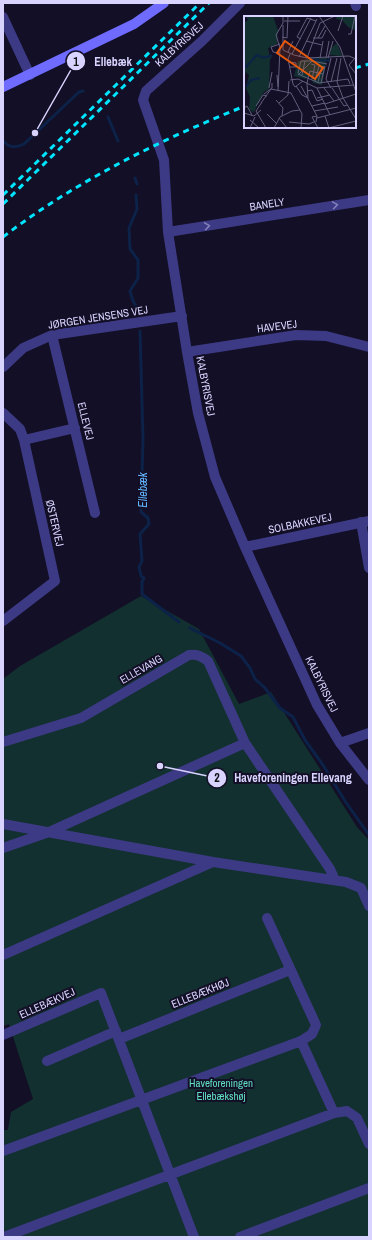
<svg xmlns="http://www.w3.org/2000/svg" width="372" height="1240" font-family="'Archivo Narrow',sans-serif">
<rect width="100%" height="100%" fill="#130f26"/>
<path fill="#12302f" d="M141,596l58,33 40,75 32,-12 86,135 12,13v397h-366v-107h5l3,-18 22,-13 -24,-75 -6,2v-347l17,-13z"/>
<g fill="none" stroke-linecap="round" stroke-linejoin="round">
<path stroke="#0c2248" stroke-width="3" d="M108,117l10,24
M3,141c7,7 12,7 21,3l55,-52 4,-1
M135,178l2,6
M136,195l1,14 -8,19 1,21 8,11v18l-8,13 3,10 6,10
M140,331l3,108 -2,73 7,6 1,6 -9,10 2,27 -3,6 2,9 3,2 -2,4v12l37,28
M190,628l30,15 21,13 9,12 5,11 10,9 15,20 13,9 12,23 18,25 22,36 24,34"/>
<path stroke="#3d3a85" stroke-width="10" d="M240,3l-38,38 -56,50 -3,9 21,60 4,72 19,120 11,61 17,64 30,70 72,158 23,38 29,37
M355,3l1,3
M3,17l27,58
M168,232l201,-32
M52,335l43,178
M187,352l109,-17 30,1 43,11
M3,367l20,-19 29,-13 130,-19
M3,413l17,16 4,11 31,141 -52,40
M24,440l51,-12
M361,522l8,46
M245,547l124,-26
M3,742l78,-24 108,-63c8,-1 12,1 19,6l37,82 85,126 5,11
M340,743l29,-10
M3,824l210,38 133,20 15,6 8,18
M3,848l46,-16 196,-89
M3,955l210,-93
M3,1035l98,-42 93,244
M119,1039l171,-69
M301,1041l33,72
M47,1061l69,-30
M3,1151l298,-110 11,-7 4,-9 -49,-107
M4,1237l330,-124 13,-2 10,7 12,26
M240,1237l129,-49"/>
<path stroke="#6f6bff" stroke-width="10" d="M3,87l131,-63 30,-21"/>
<path stroke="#00e5ff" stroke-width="3" stroke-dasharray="6 5" stroke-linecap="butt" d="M355,68l14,-4
M3,195l197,-192
M3,204l206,-201
M3,237c73,-56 157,-97 242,-131"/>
</g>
<defs><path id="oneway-chevron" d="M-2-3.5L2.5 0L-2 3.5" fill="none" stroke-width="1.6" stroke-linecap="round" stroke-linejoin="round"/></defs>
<g stroke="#837fbc">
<use href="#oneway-chevron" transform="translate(335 205) rotate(-9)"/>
<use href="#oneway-chevron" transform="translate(207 226) rotate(-9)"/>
</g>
<g text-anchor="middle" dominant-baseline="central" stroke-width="4" stroke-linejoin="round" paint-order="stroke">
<g font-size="11" fill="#d9d4ff" stroke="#130f26">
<text transform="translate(179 44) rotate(-42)">KALBYRISVEJ</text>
<text transform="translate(267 204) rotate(-9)">BANELY</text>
<text transform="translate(98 317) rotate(-9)">JØRGEN JENSENS VEJ</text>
<text transform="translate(277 326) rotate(-7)">HAVEVEJ</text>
<text transform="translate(206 386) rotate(79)">KALBYRISVEJ</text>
<text transform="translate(86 421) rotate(76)">ELLEVEJ</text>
<text transform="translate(55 523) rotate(77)">ØSTERVEJ</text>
<text transform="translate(300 523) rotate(-12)">SOLBAKKEVEJ</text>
<text transform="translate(141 669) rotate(-30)">ELLEVANG</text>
<text transform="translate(322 684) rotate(64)">KALBYRISVEJ</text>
<text transform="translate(200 993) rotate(-22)">ELLEBÆKHØJ</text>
<text transform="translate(47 1003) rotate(-24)">ELLEBÆKVEJ</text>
</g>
<g font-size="11" fill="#5fe0c0" stroke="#130f26">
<text x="221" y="1083">Haveforeningen<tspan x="221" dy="13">Ellebækshøj</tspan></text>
</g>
<g font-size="12" font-style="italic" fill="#62b6ff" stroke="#130f26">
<text transform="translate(143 490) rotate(-90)">Ellebæk</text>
</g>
</g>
<g transform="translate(244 16)">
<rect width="112" height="112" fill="#130f26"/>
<path d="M2,0h27l5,14 -1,14 -9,4 2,9 3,-2 -3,5 -1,29 -5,3 -10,20 -2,-2 3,4 -6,-5 1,-12 -4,-9 3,-13 -3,-3 -2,7v-56l4,-3zM93,0l19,1v11l-2,2 -6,-3 -6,-7 -6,-1zM93,27l5,13 -12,-1 1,-7zM68,42h15l-5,27 -9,-2 -2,-8h-2l-3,4 -12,-3 4,-15z" fill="#12302f"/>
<path fill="none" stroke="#0c2248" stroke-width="2" d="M68,43l16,2 1,-3M0,46l2,5 11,-12 7,3 8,-3M2,71l5,-7 9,-2"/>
<path fill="none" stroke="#625e7d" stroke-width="1" d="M75,0l21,31 16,45M40,5h16M39,9v25l11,5 13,3 42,-2 7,3M94,15l5,-15M104,18h3l4,-18M38,21l5,1 1,-22M69,22h9l4,-8M74,22l7,-12M57,23l-4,-2 10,-19 9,3M62,25l16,4M44,36l5,-11M36,37l-7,-1 -2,-5 9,-3M46,38l-2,5 5,25 2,3 8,-6M48,38l19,-36M55,41l18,-38M63,42l13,-35 15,-7M76,42l3,-17M82,42l3,-17M84,42l5,-17M97,42l-4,24 6,16 13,21M111,42l-6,7 7,9M45,46l7,1v4h-6M67,48l4,1 -3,14M54,57l3,-12h10M54,58l21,9 29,-4 2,5M33,59l1,12M54,59l14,-14 15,3M58,59l3,-14M46,64l8,-1 19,9 37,-3M71,65l4,-15 6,1M74,66l4,-16M87,66l6,-24M63,67l1,16 9,17 -1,6M63,67l3,-12 13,3M77,67l4,-17M52,70l6,9 6,3M57,70l6,11M25,72l3,-16M73,72l13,27M80,72l10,13M87,72l-5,-9 5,-21M88,72l12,18 3,-1M34,75l2,-43 -4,-13 7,-12v-7M63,75l5,-1 5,11 6,-2M20,78l8,-6v-5M73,82l13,-3M32,84l7,8 -1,8M18,86l-6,9 10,17M17,87l10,-14 20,4 11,21 -1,14M35,87l9,-8 1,-14M81,88l31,-10M12,90l7,-11 4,1M68,90l13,-3M0,92l3,-2 5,9M70,95l24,-4M0,97l10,3 7,-6M23,98l9,9M73,100l-5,1 6,11M81,100l4,12M35,102l8,10M73,102l39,-10M6,104l9,8M45,106l20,2 5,-2M6,112l5,-11M30,112l6,-11 12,-6 8,-1M84,112l28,-7"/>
<path fill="#e8590c" fill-opacity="0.15" stroke="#e8590c" stroke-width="2" d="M41,25l38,27 -8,11 -38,-26z"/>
<rect width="112" height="112" fill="none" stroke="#d9d4ff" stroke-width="2"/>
</g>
<path fill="none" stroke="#d9d4ff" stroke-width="1.5" d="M35 133L76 61M160 766L217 778"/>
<g fill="#d9d4ff" stroke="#130f26" stroke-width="1.5">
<circle cx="35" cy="133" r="4"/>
<circle cx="160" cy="766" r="4"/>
<circle cx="76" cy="61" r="10"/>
<circle cx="217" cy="778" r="10"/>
</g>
<g font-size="12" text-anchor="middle" font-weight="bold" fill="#111">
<text x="76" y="66">1</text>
<text x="217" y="782">2</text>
</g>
<g font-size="12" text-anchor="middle" font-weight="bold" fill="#d9d4ff" stroke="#130f26" stroke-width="4" stroke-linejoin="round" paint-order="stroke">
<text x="113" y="66">Ellebæk</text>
<text x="293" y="782">Haveforeningen Ellevang</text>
</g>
<rect width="372" height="1240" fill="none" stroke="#d9d4ff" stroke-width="8"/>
</svg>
